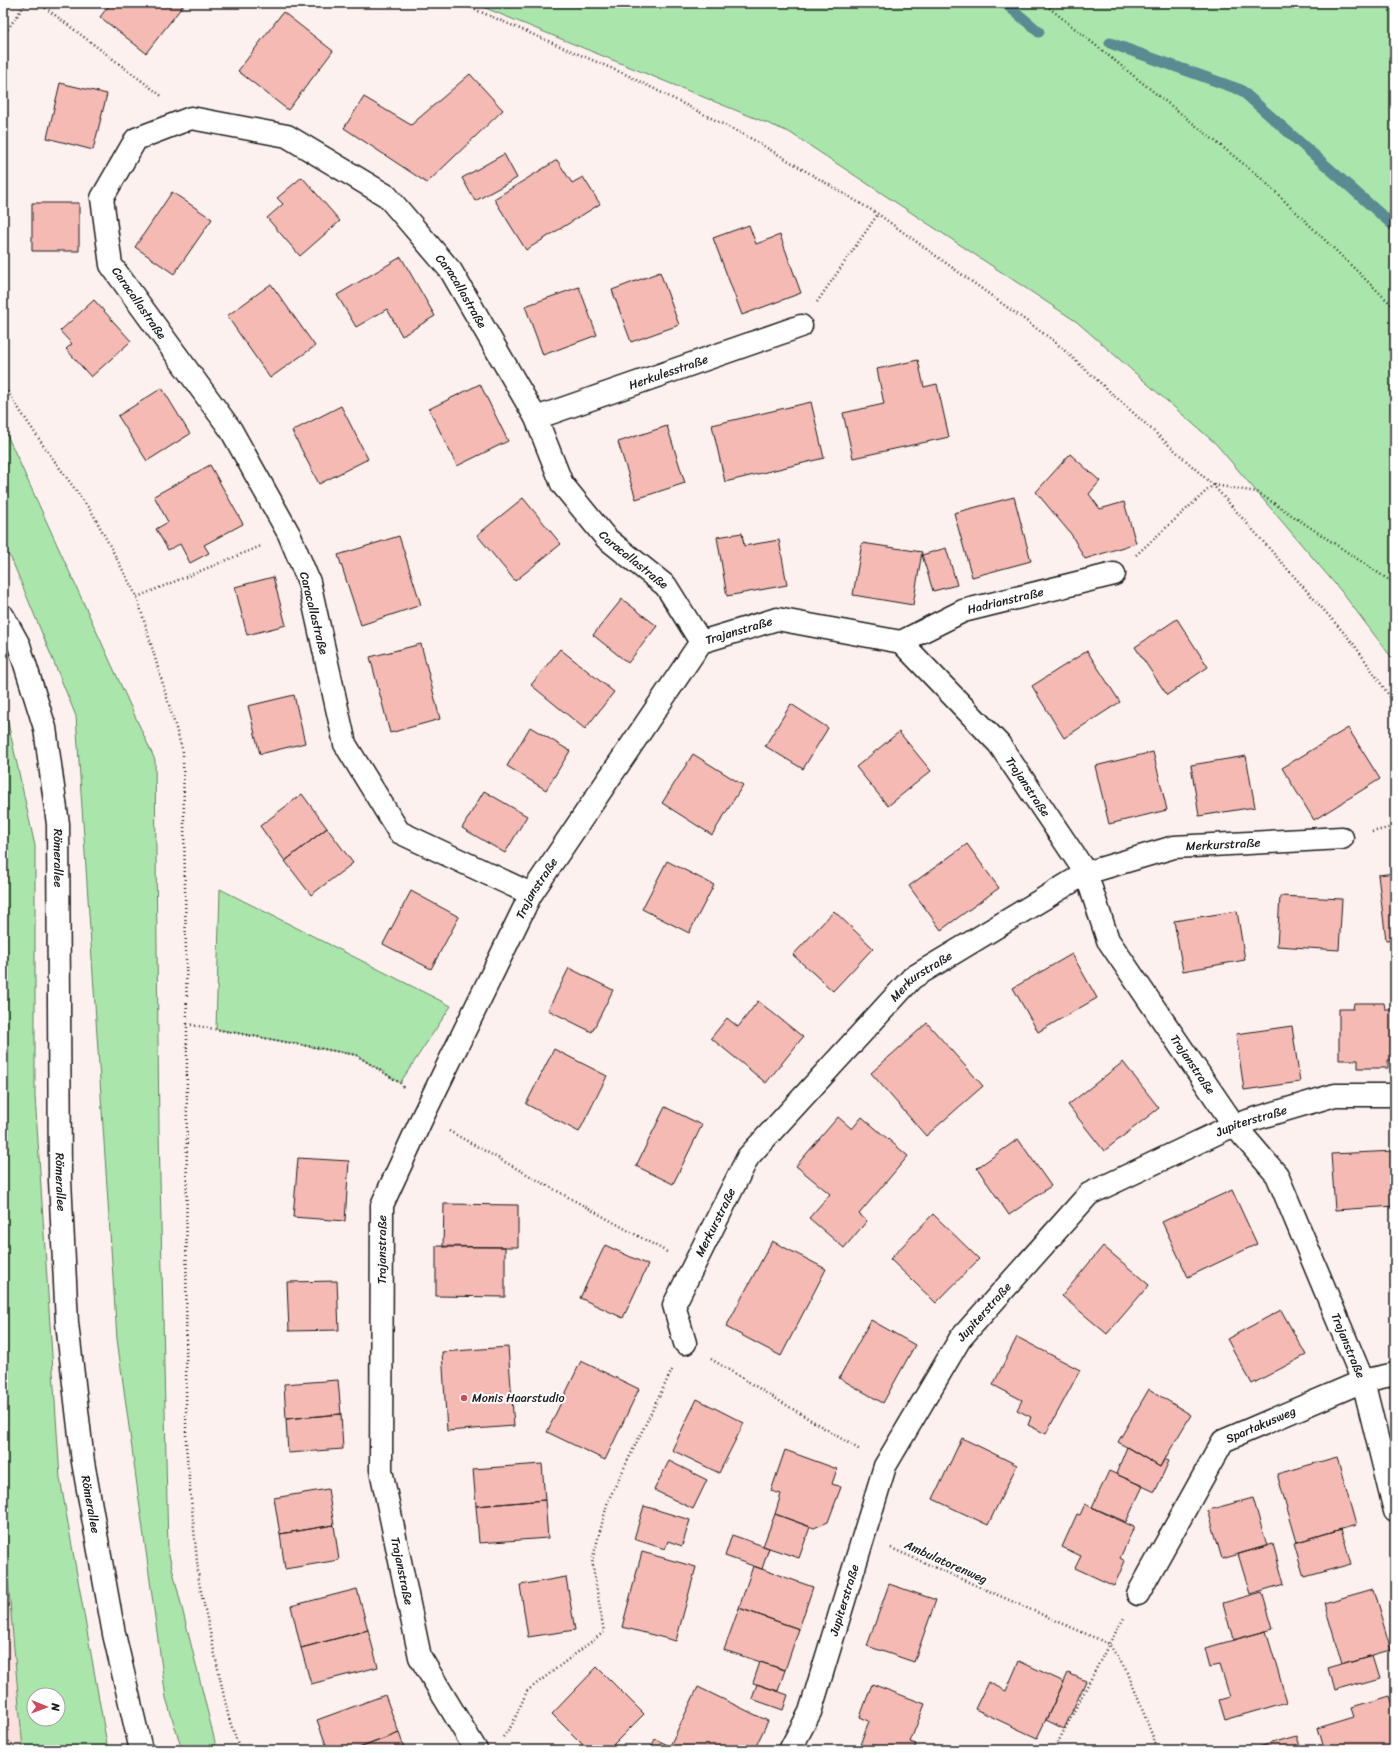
<svg xmlns="http://www.w3.org/2000/svg" width="1398" height="1753" font-family="Sriracha,sans-serif">
<rect width="100%" height="100%" fill="#fdf1f0"/>
<filter id="ink" filterUnits="userSpaceOnUse"><feTurbulence type="fractalNoise" baseFrequency=".025" numOctaves="2"/><feDisplacementMap in="SourceGraphic" scale="8" xChannelSelector="R" yChannelSelector="G"/><feConvolveMatrix kernelMatrix="1 2 1 2 8 2 1 2 1" color-interpolation-filters="sRGB"/></filter>
<g filter="url(#ink)">
<path fill="#fbe0de" d="M3,1523l20,227h-20z"/>
<path fill="#aae6ab" stroke="#638164" fill-rule="evenodd" d="M473,3h922v659l-54,-71 -125,-147 -139,-122 -288,-190z
M3,426l152,334 4,370 9,421 49,199h-35l-16,-52 -49,-359 -41,-623 -65,-158 -8,-8z
M3,700l32,146v250l25,382 48,272h-85l-20,-227zM34,1695h24v24h-24z
M220,889l231,117 -51,77 -44,-28 -140,-26z"/>
<g fill="none" stroke-linecap="round" stroke-linejoin="round">
<path stroke="#5a8a92" stroke-width="11" d="M1005,3l34,29
M1110,43l131,47 154,137"/>
</g>
<path fill="#f5bab4" stroke="#1c1c1c" d="M111,3h74l-39,50 -46,-36z
M283,12l50,39 -45,59 -50,-39z
M470,74l33,36 -76,73 -83,-55 20,-31 47,28z
M60,83l47,11 -14,56 -46,-12z
M504,154l13,24 -42,23 -13,-23z
M557,160l15,23 11,-6 17,27 -74,46 -32,-51z
M302,177l38,44 -40,35 -33,-38 16,-14 -6,-6z
M172,192l40,27 -38,55 -39,-27z
M32,203h47v48h-47z
M749,225l7,19 24,-9 21,58 -59,22 -29,-77z
M401,257l34,59 -33,20 -15,-27 -31,18 -19,-32z
M660,272l19,53 -48,17 -19,-52z
M271,284l44,62 -45,32 -43,-62z
M579,287l18,48 -54,20 -18,-49z
M94,300l37,41 -40,36 -25,-28 6,-5 -12,-13z
M918,360l6,27 13,-3 12,53 -96,21 -10,-45 41,-9 -7,-35z
M480,384l28,57 -51,25 -28,-57z
M162,388l28,46 -43,27 -29,-45z
M811,402l13,56 -99,24 -13,-57z
M341,406l27,53 -49,25 -27,-53z
M667,426l18,57 -49,16 -18,-57z
M1070,454l30,27 -11,13 11,15 24,-7 12,41 -51,16 -14,-25 -35,-42z
M210,465l33,59 -39,21 5,8 -19,10 -10,-19 -12,6 -12,-21 12,-7 -14,-26z
M1014,497l17,64 -59,16 -18,-64z
M523,498l38,46 -46,37 -38,-46z
M742,533l2,13 35,-6 8,45 -60,11 -10,-59z
M399,536l22,69 -60,20 -23,-70z
M862,543l60,9 -9,53 -60,-10z
M946,548l11,37 -24,6 -11,-36z
M273,577l13,48 -39,10 -12,-48z
M622,599l35,27 -29,37 -35,-28z
M1177,619l31,48 -41,28 -32,-48z
M421,644l19,75 -50,14 -20,-76z
M560,649l54,43 -29,37 -54,-44z
M1087,651l33,51 -56,36 -32,-52z
M294,695l11,48 -45,11 -12,-48z
M791,704l37,24 -25,41 -38,-23z
M530,727l40,24 -24,39 -39,-24z
M1348,728l32,51 -66,41 -32,-52z
M899,732l32,39 -43,35 -32,-39z
M1153,752l14,58 -58,14 -14,-58z
M693,754l50,31 -31,50 -50,-32z
M1246,756l9,51 -56,9 -8,-51z
M484,791l43,25 -22,37 -43,-25z
M302,794l25,34 -42,33 -25,-35z
M327,828l26,35 -42,32 -26,-34z
M967,844l32,44 -58,42 -32,-44z
M667,861l47,24 -25,48 -47,-24z
M1395,873v66l-9,1 -8,-65z
M411,891l48,26 -28,52 -48,-25z
M1280,896l62,3 -3,51 -62,-4z
M834,911l39,37 -40,43 -40,-36z
M1237,911l8,49 -62,11 -9,-50z
M1072,954l25,44 -59,34 -25,-44z
M569,968l44,22 -21,42 -44,-22z
M758,1001l45,36 -37,46 -55,-45 16,-20 11,9z
M1354,1003h30l1,6h10v51h-7v8h-30v-8h-19v-51h14z
M927,1023l56,63 -57,50 -55,-63z
M1292,1026l8,56 -56,8 -8,-56z
M554,1049l53,27 -28,56 -53,-28z
M1123,1062l36,46 -55,43 -36,-46z
M665,1107l37,18 -29,59 -37,-18z
M838,1117l14,12 10,-12 46,39 -49,58 8,7 -23,27 -35,-30 21,-24 -34,-28z
M1018,1139l33,47 -42,29 -32,-47z
M1395,1151v55l-60,4 -4,-56z
M298,1158l51,3 -4,60 -52,-4z
M1232,1190l25,54 -69,33 -26,-55z
M444,1204l74,1v42h-75z
M933,1214l46,45 -43,44 -46,-44z
M772,1241l54,28 -45,87 -55,-29z
M605,1245l43,20 -25,53 -43,-20z
M436,1246l69,1v50l-69,-1z
M1103,1246l46,39 -42,49 -45,-38z
M337,1281l2,49 -50,1 -2,-49z
M1395,1281v54h-2z
M1281,1310l25,45 -54,29 -25,-45z
M871,1320l44,25 -32,58 -44,-25z
M1017,1337l63,33 -34,64 -18,-9 3,-8 -14,-7 5,-10 -29,-15z
M508,1347l6,79 -67,5 -5,-79z
M581,1361l58,28 -34,71 -58,-28z
M338,1380l3,34 -55,5 -2,-35z
M1149,1389l42,26 -31,52 -42,-25z
M697,1399l47,24 -25,50 -47,-23z
M341,1414l2,35 -55,4 -2,-34z
M962,1438l55,27 -29,60 -55,-26z
M1127,1447l33,20 4,-8 5,2 -14,31 -39,-18z
M785,1450l52,19 -5,15 9,3 -13,35 -14,6 -39,-14 6,-20 -10,-3z
M1337,1457l19,68 -59,17 -20,-68z
M669,1461l38,19 -14,29 -39,-19z
M542,1464l3,36 -69,6 -3,-37z
M1109,1471l34,15 -17,36 -34,-15z
M328,1489l6,36 -54,9 -6,-36z
M1253,1498l14,48 -45,13 -14,-49z
M545,1500l3,38 -69,5 -3,-37z
M1085,1504l49,23 -14,31 5,3 -11,25 -39,-18 6,-12 -19,-9 15,-33 3,1z
M644,1506l46,14 -8,26 -14,-5 -3,8 -31,-10z
M775,1514l35,13 -11,31 -36,-12z
M334,1525l5,35 -54,9 -5,-35z
M1341,1529l10,35 -47,13 -10,-34z
M732,1535l37,13 -7,21 -37,-13z
M1273,1544l11,40 -34,10 -12,-40z
M642,1552l54,15 -20,74 -54,-14z
M753,1566l60,21 -14,42 -60,-21z
M566,1577l9,53 -47,7 -8,-52z
M889,1584l47,16 -22,62 -47,-16z
M357,1589l11,41 -67,18 -10,-42z
M1373,1589l18,61 -49,14 -18,-61z
M1262,1592l11,37 -40,11 -10,-37z
M739,1608l60,21 -14,41 -61,-20z
M368,1630l10,37 -67,17 -10,-36z
M1266,1631l21,71 -62,18 -6,-20 11,-3 -10,-32 -10,2 -5,-19z
M1373,1655l7,23 -46,13 -6,-23z
M1019,1661l45,21 -27,56 -62,-29 13,-27 18,9z
M760,1662l25,8 -7,21 -25,-8z
M597,1667l47,47 -36,36h-20l-36,-36z
M1068,1673l18,8 -22,48 -18,-9z
M757,1684l31,11 -5,15 -31,-11z
M872,1684l53,20 -15,38 6,2 -2,6h-56l11,-29 -9,-4z
M698,1687l70,34 -14,29h-86z
M385,1695l14,38 -45,17h-26l-11,-30z
M1388,1696l7,22v32h-70l-7,-23 36,-11 -3,-9z
M399,1733l6,17h-51z
M1297,1736l4,14h-53z
M655,1739l15,7 -2,4h-18z"/>
<g fill="none" stroke-linecap="round" stroke-linejoin="round">
<defs>
<g id="minor">
<path id="s1" d="M536,418l265,-92"/>
<path id="s2" d="M901,642l62,-31 151,-37"/>
<path id="s3" d="M531,894l-132,-62 -54,-88 -36,-162 -20,-48 -58,-104 -120,-165 -9,-67 34,-59 55,-21 96,18 100,60 64,75 85,147 26,66 44,54 60,48 35,56"/>
<path id="s4" d="M685,1343l-11,-38 74,-148 164,-179 174,-105 88,-26 168,-9"/>
<path id="s5" d="M1138,1594l85,-153 140,-60 32,-7"/>
<path id="s6" d="M476,1750l-56,-93 -39,-187 1,-265 41,-89 108,-222 170,-252 76,-23 124,23 98,102 87,129 22,67 126,185 43,50 86,206 32,130"/>
<path id="s7" d="M790,1750l20,-38 75,-246 75,-127 129,-145 145,-69 101,-30h60"/>
</g>
<g id="tertiary">
<path id="s8" d="M3,616l16,29 26,83 13,96 2,356 7,143 16,139 31,172 27,116"/>
</g>
</defs>
<use href="#minor" stroke="#1c1c1c" stroke-width="25"/>
<use href="#tertiary" stroke="#1c1c1c" stroke-width="25"/>
<path stroke="#1c1c1c" stroke-width="2.5" stroke-dasharray="1 3" stroke-linecap="butt" d="M39,3l124,94
M460,3l167,72 125,64 126,75 176,127 159,144 140,158 42,61
M1043,3l218,175 134,130
M3,40l4,-10 19,-27
M817,302l61,-88
M3,385l40,60 50,69 44,83 46,155 4,272 -1,422 13,136 30,137 11,31
M1214,485l43,7 138,92
M1136,555l77,-70
M137,597l124,-51
M1372,832l16,-4 7,-5
M187,1024l169,31 44,28 3,4
M449,1131l218,121
M711,1359l149,91
M891,1548l218,96 19,29 30,77
M503,1737l9,-12 15,-34 77,-59 -12,-71 16,-60 64,-131
M1054,1750l55,-106 15,-26"/>
<use href="#minor" stroke="#fff" stroke-width="22"/>
<use href="#tertiary" stroke="#fff" stroke-width="22"/>
<defs>
<path id="rail" d="M3,1711l4,39"/>
</defs>
<use href="#rail" stroke="#1c1c1c" stroke-width="4.5"/>
<use href="#rail" stroke="#fff" stroke-width="3" stroke-dasharray="9" stroke-linecap="butt"/>
</g>
</g>
<circle fill="#d1495b" stroke="#fff" stroke-width="1.5" cx="464" cy="1398" r="4"/>
<g text-anchor="middle" dominant-baseline="central" stroke-width="4" stroke-linejoin="round" paint-order="stroke">
<g font-size="12" fill="#1c1c1c" stroke="#fff">
<text stroke="none"><textPath href="#s3" startOffset="1320">Caracallastraße</textPath></text>
<text transform="translate(139 303) rotate(55)">Caracallastraße</text>
<text stroke="none"><textPath href="#s1" startOffset="140">Herkulesstraße</textPath></text>
<text stroke="none"><textPath href="#s3" startOffset="1643">Caracallastraße</textPath></text>
<text stroke="none"><textPath href="#s2" startOffset="113">Hadrianstraße</textPath></text>
<text transform="translate(314 613) rotate(76)">Caracallastraße</text>
<text stroke="none"><textPath href="#s6" startOffset="1253">Trajanstraße</textPath></text>
<text stroke="none"><textPath href="#s6" startOffset="1612">Trajanstraße</textPath></text>
<text stroke="none"><textPath href="#s4" startOffset="792">Merkurstraße</textPath></text>
<text stroke="none"><textPath href="#s8" startOffset="251">Römerallee</textPath></text>
<text stroke="none"><textPath href="#s6" startOffset="917">Trajanstraße</textPath></text>
<text stroke="none"><textPath href="#s4" startOffset="456">Merkurstraße</textPath></text>
<text stroke="none"><textPath href="#s6" startOffset="1937">Trajanstraße</textPath></text>
<text stroke="none"><textPath href="#s7" startOffset="820">Jupiterstraße</textPath></text>
<text stroke="none"><textPath href="#s8" startOffset="575">Römerallee</textPath></text>
<text stroke="none"><textPath href="#s4" startOffset="132">Merkurstraße</textPath></text>
<text stroke="none"><textPath href="#s6" startOffset="520">Trajanstraße</textPath></text>
<text stroke="none"><textPath href="#s7" startOffset="484">Jupiterstraße</textPath></text>
<text stroke="none"><textPath href="#s6" startOffset="2261">Trajanstraße</textPath></text>
<text stroke="none"><textPath href="#s5" startOffset="216">Spartakusweg</textPath></text>
<text stroke="none"><textPath href="#s8" startOffset="899">Römerallee</textPath></text>
<text transform="translate(946 1562) rotate(24)">Ambulatorenweg</text>
<text transform="translate(402 1571) rotate(78)">Trajanstraße</text>
<text stroke="none"><textPath href="#s7" startOffset="160">Jupiterstraße</textPath></text>
</g>
<g font-size="12" fill="#1c1c1c" stroke="#fff" text-anchor="start">
<text x="472" y="1398">Monis Haarstudio</text>
</g>
</g>
<rect width="1398" height="1753" fill="none" stroke="#fff" stroke-width="16"/>
<rect x="8" y="8" width="1382" height="1737" fill="none" stroke="#1c1c1c" stroke-width="1.5" filter="url(#ink)"/>
<g transform="translate(46 1707) rotate(91)"><circle r="19" fill="#ffffff" stroke="#a4a4a4"/>
<path d="M0-3L7 15L0 10L-7 15Z" fill="#d1495b"/>
<text y="-6" font-size="11" font-weight="bold" text-anchor="middle" fill="#1c1c1c">N</text>
</g>
</svg>
